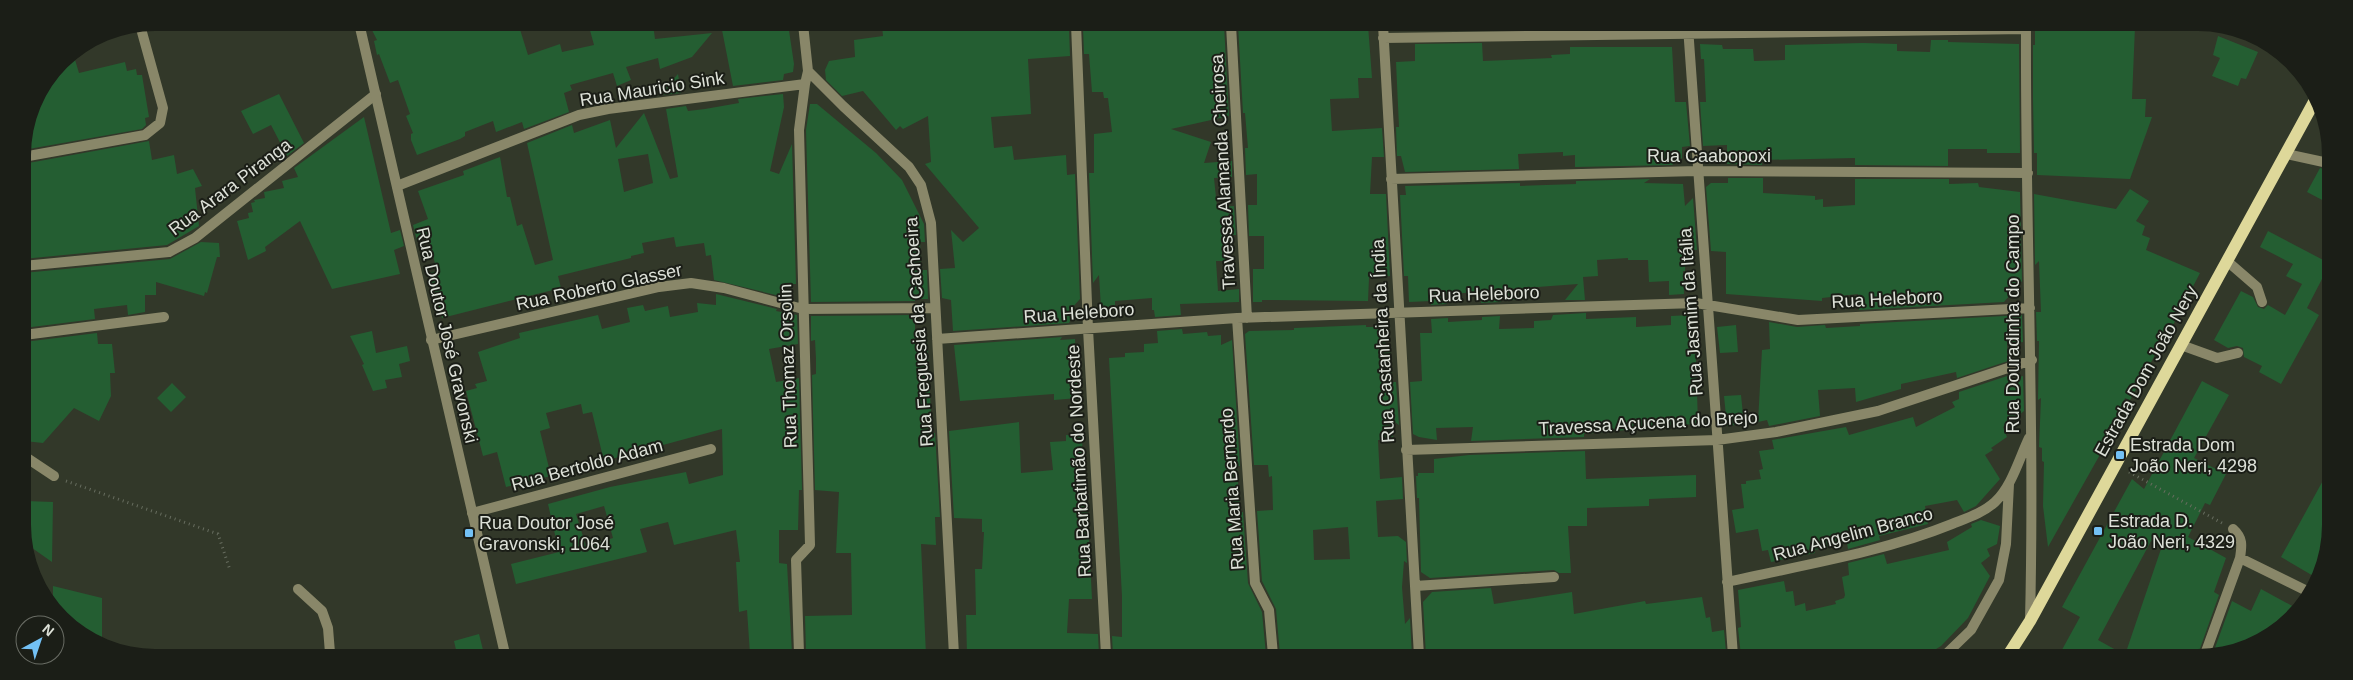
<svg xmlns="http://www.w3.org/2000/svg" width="2353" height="680" font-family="Helvetica,sans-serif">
<rect width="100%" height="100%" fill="#323829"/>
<path fill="#245e32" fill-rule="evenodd" d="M380,23h138l10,32 32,-11 2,8 32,-7 -6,-22 65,1 2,15 57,-6 -20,24 -32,12 -2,-11 -32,9 5,13 -14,6 -4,-13 -43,12 2,5 -8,3 5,19 -45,17 -2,-7 -26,10 -3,-11 -28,11v4l-5,3 -43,16 -6,-15v-6l2,-1 -7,-17 4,-2 -12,-34 -8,3 -11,-29 -2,1 -3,-14 3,-1 -6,-12z
M764,24h24l6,40 -1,8 -9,2 -1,6 -50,6 -11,-56z
M901,24h93v7l75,-3 1,28 -42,3 3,55 -40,3 3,31 18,-2 2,14 52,-5 1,20 8,-1 5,125 -9,10 1,8 -3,6 -116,8 -2,-31 -9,-2 -2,-29 15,-1 -4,-38 12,12 16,-14 -54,-64 6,-2 -3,-46 -25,13 -3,-3 -4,4 -33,-39 -21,5 -16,-16 -1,-10 4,-9 26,-4 -1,-17 29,-4 -1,-10z
M1089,24l135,1 5,91 -58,13 40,13 -7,21 28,-2v16l-18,1 3,29 17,-1 2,29h-6v26h-14l2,30 21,-2v13l-59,2 1,11 -26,2 -1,-7h-2v-12l-37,3v6l-14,1 -2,-33 -6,8 -4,-110h5v-39l18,-2 -4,-34h-4l-1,-6h-11l-3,-38h-5l-1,-26h6z
M1238,25h130l4,53h-14l1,20 -29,1 2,32 50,-3 2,29h-12l-2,37h16l4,82 -21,2 -1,23 -106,-1v2h-9v-33h11v-33h-15l-1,-31h9v-31l-11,1 -1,-27h3l-3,-35h-2z
M1431,25h50l1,5 -55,1z
M2035,27h100l-3,72h14l-1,18h7l-22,62 -93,-4v-22h-3l-1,-53v-55h2z
M2218,36l40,16 -12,27 -5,-1 -3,8 -26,-10 8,-18 -7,-3z
M1931,40h17v2l71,2 1,109h-33v-4h-39v17l-93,-1v-7l-93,2v5l-35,-1v-19l-24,1 -3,-44h6l-2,-43h-3l-1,-15 22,1 1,4h30l1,12 31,-1v-15l78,-2 34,1v7l33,1z
M1482,43l1,18 69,-3 -1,-3 19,-1v-7h102l3,55h11l4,44 -8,1v11l-10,7 -97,2v-12l-12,1v-4l-45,2 1,15 -114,3 -4,-16h-4l-1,-29h3l-3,-65 19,-1v-17z
M73,53l6,20 46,-11 2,9 9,-2 1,6h5l7,42 -4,1 1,7 -4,4 -119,21 10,-46 28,-43z
M678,74l3,19 -17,2 -1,-4z
M279,94l25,49 -17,13 -16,-31 -18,9 -12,-23z
M783,94l1,13 -14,64 9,3 13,-30 4,140h-12l-4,12 -66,-16 -3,-25 -5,1 -2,-13 -28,4 -2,-10 -32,6 2,10 -13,3v2l-73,18 3,12 -119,30 -13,-45 8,-2 -9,-34 -11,4 -4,-16 15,-6 -10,-28 46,-16 -1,-4 37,-14 7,40h3l7,29 5,-2 13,41 18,-5 -26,-117 45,-18 2,8 36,-13 6,28 28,-35 26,66 8,-2 -12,-68 20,-3 2,5 17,-2 34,-6 -1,-4zM648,154l5,29 -29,9 -6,-33z
M810,104h7l59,49 26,27 22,44 1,18h-5l1,28h6l1,29h-13v2l-104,1 -5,-172z
M364,117l27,116 9,-3 4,16 -10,4 6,24 -68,15 -32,-68 -35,26 1,4 -18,9 -11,-39 12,-3 -1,-5 5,-1 -2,-9 4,-1 -1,-2 11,-2 -1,-6 20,-4 -2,-7 16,-4 -4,-9z
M149,141l3,19 22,-5 3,19 16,-5 9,17 -7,2 4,38 -32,19 -144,14v-95z
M2320,168l8,2v33l-21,-11z
M1728,178h35v15l52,3v4l8,-1v8l32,-2v-26h94v5l29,-1 1,4 41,5 2,89 -18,21 -145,8 -1,-16 -36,4v3l-96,-7v-42l-15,-1 -5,-64 5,-4h17z
M1650,179l-6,4 39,1 2,22 8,-8 4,52 -11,-1 -1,22h-2l1,23 -15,1v-14l-20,1 -1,-22h-20v-2l-31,2 1,16 -15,1 2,23h-20l13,-16 -67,5 4,11h-14v2l-20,1v-11l-35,2 1,10 -16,1v-4l-22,1 -1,-26h-4l-4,-81h6l-1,-9 115,-3v3l56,-2v-3z
M2130,189l19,12 -13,20 9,5 -3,9 8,3 -4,12 54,23 -28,54 -6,-2 -12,32 -24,43 -5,-2 -14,37 -63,112 -5,-41 1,-44 -2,-1v-13l-3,-1 2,-49 -3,2 1,-59h-2l-1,-29h5l-2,-51 -4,4 -1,-71 82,15z
M2268,231l59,31v20l-5,-3 -15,29 12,7 -38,69 -22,-12 3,-6 -18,-9 -1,-9 -6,-2 -9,2 -14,-8 27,-49 12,6 5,10 6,2 4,-4 17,10 17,-31 -16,-8 7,-12 -33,-17z
M201,242l18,1 1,14h-3l-10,36 -2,-1 -1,4 -48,-14v13h-11v17l-17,3 -1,-10 -33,4 1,10 -71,9 -1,-55 147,-14z
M716,294l61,15 -1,2 21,4 1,29 -29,5 7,33 23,-4 3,112h-3l-1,40h-19v33l8,1 5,89 -42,1 -3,-44 -8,2 -3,-50h4l-4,-32 -62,15 -6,-23 -28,7 7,23 -131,32 -5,-20 48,-12 -11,-48 62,-17 76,-15 3,12 34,-9 -1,-46 -118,32 -12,-49 -9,2 -2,-10 -35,9 4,15 -10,3 11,45 -45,11 -9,-35 -14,4 -17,-65 11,-3 -2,-4 12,-3 -9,-29 42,-14 -1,-5 79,-18 4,14 28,-7 -3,-14 16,-3 2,6 23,-5 2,11 28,-5 -1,-9 19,2zM604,506l9,32 -27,8 -10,-32z
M1586,313v6l50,-2v10l35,-2v-9l20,-1 1,14h3l3,95 -72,3v3l-42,4v3l-113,4 2,-14 -37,1 1,12 -18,-3 -6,-3 -3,-52 12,-1 -2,-48h12l-1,-14 17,-1v4l34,-2v-3l18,-1 -1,13 35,-1v-7l17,-1 2,-5z
M915,315v21h12l5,97h3l5,84h-5l1,28 -15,-1 5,111 -113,-1v-2h-7l-1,-36 47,-1 -1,-62h-15l3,-61 -24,-2 -3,-115 4,-1v-15l-1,-19 -4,1v-25z
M2022,315l1,27 -16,2 1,17 -51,17 -1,-6 -55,12v5l-45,13 -1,-14 -37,2 2,26 -51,10 -2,-6 -9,2 4,-72 8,-1 -1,-27 28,5 28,-2 1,3 34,-2v-2z
M1366,325v2h18l2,22h4l2,33h4l3,43 -7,-5 1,17h-12v3h-3l2,39 22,-2 1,22 -27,2 2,36 20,-1 8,6 1,21 -3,-2 -2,26 3,37 5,-6 2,38 -132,-1 -4,-46 -14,-28 -5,-70 16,-1 -1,-34 -3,1 -1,-12h-14l-9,-131 4,-3 45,-1v-2zM1348,527l2,32 -36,1 -1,-30z
M1736,325l2,27 -18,1 -3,-26z
M1182,329l1,5 24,-2 1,4 13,-1v10l11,-5 8,126h-3l3,46h3l5,71 14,29 4,43h-153l-1,-19 10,1v-41l-13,-238 16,-1v-4l19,-1v-8l14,-1 -1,-12z
M372,331l4,22 31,-7 3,15 -11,3 3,13 -17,3 2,8 -14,3 -11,-26 2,-1 -14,-28z
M97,333l1,11h14l3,29h-5l1,23 -12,25 -25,-13 -31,35 -19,-2v-99z
M1062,337l-2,3 15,-1 3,59 -24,2v-6l-94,7 -6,-56z
M2010,375v4l13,-3 1,35 -21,16 4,10 -16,11 2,2 -8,5 15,24 -24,27 -12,6 -7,-12 -32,6 3,18 -49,12 1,4 -32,9 -1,-7 -33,8 1,3 -44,9 -3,-12 -6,1 -4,-22 -22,4 -4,-23 12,-2 -3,-24h5v-3l15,-2 -2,-9 4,-1 -4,-18 15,-2 -2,-9 74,-13 3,8 64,-18 3,10 39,-20 -3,-5 7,-3v-7z
M2202,381l27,14 -35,63 32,16 -16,31 -5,-2 -17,34 38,21 -12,34 5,3 -22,62h-139l22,-40 -18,-10 70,-128 12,10zM2151,541l11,5 -37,109 -27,-15z
M172,383l14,14 -15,15 -14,-14z
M1741,395l3,29 -17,2 -3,-30z
M1019,422l2,51 32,-3 -3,-28 16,-1v-6l16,1 1,32 2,-1 1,16 6,116h-23l-2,34 31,1 1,21h-132l-1,-40h10l-1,-46h7l2,-37h-2v-13l-28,-1 -5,-87z
M1585,451l1,28 110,-4v22l-47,2v7l-62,2v18h-19l3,47h-12l-5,-3 -124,8 -9,-6 -2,-74h-2l-1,-22h2v-3h16v-14l35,-4z
M2326,475v84l-11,18 -34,-20z
M25,501l28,1 -1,60 -27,-19z
M1981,520l19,6 -3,18 -10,5 3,7 -9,7 9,13 -22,42 -27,28 -18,11 -182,-1 -3,-28 3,-1 -3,-37 46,-9 2,11 7,-1 2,15 10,-3 1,8 30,-7 -1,-3 9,-3 1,-3 -3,-18 7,-2 -1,-12 36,-9 3,10 62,-14 -2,-8 25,-15 -1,-3z
M53,586l49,12v44l-46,-29 -3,-6z
M1491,588l3,16 78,-12 2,22 71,-13 1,3 56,-7 4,21 4,-1 2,15 12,-2 2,22 -22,4h-278l-3,-54 9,-10z
M2261,589l35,19 -11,17 -36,23 -37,8 20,-55 19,10z
M479,634l5,20h-27l-3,-13z"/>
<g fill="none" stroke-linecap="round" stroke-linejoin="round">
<path stroke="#676d5f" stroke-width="3" stroke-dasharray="1 4" stroke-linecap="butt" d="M2129,472l93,51
M66,481l152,53 12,36"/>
<path stroke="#898769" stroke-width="10" d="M2293,64l8,11
M2227,261l30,26 5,15
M2181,345l36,13 21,-5
M298,589l24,22 6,17 2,25"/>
<path stroke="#898769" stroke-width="10" d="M803,24l5,47 35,35 66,61 12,18 10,38 23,432
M1076,24l12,305 18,326
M1231,25l16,293
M1383,25l36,631
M2026,26c-1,198 9,396 4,594
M1688,27l45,629
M1383,38l643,-9
M2286,154l42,9
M23,157l122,-22 15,-12 3,-15 -23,-83
M1391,179l306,-8 331,2
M397,186l182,-71 29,-6 197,-25
M23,266l146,-14 26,-14 181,-144
M1237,318l18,265 14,27 4,45
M24,335l140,-18
M937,339l300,-21 459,-15 102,17 232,-12
M431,340l228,-53 32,-4 33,5 79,21 132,-1
M1406,450l311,-10 59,-8 102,-21 154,-51
M24,456l30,20
M472,513l239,-64
M2233,529c10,9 9,16 7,29l67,33
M1727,582c75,-17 153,-29 225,-58 15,-6 31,-11 43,-22 17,-16 24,-43 34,-64
M1415,586l139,-9
M799,654l-3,-94 14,-15 -11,-415 6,-46 3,-13
M1943,657l28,-27 28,-50 7,-36 3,-60
M2204,657l36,-99"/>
<path stroke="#898769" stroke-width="10" d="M359,23l146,631"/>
<path stroke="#ded89a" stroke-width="12" d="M2007,657l23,-36 284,-519"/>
</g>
<g fill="#73c1f5" stroke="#1b1e17" stroke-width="2">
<rect x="2115" y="450" width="10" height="10" rx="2.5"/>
<rect x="2093" y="526" width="10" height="10" rx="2.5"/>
<rect x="464" y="528" width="10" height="10" rx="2.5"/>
</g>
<g text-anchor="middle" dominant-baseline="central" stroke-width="4" stroke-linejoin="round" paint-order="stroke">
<g font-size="18" fill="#dde1d8" stroke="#1b1e17">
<text transform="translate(652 89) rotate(-9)">Rua Mauricio Sink</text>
<text x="1709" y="156">Rua Caabopoxi</text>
<text transform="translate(1223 172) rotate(-93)">Travessa Alamanda Cheirosa</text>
<text transform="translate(230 187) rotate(-37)">Rua Arara Piranga</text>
<text transform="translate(599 287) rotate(-12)">Rua Roberto Glasser</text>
<text transform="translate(1484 294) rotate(-2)">Rua Heleboro</text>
<text transform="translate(1887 299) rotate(-3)">Rua Heleboro</text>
<text transform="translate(1691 312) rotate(-94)">Rua Jasmim da Itália</text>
<text transform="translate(1079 313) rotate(-4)">Rua Heleboro</text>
<text transform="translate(2013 324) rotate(-90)">Rua Douradinha do Campo</text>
<text transform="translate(919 332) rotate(-94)">Rua Freguesia da Cachoeira</text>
<text transform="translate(447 335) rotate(77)">Rua Doutor José Gravonski</text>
<text transform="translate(1383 341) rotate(-93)">Rua Castanheira da Índia</text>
<text transform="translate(788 366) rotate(-92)">Rua Thomaz Orsolin</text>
<text transform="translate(2146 371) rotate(-61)">Estrada Dom João Nery</text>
<text transform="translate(1648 423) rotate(-3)">Travessa Açucena do Brejo</text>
<text transform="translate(1079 461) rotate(-93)">Rua Barbatimão do Nordeste</text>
<text transform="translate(587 465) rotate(-15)">Rua Bertoldo Adam</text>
<text transform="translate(1232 489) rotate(-94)">Rua Maria Bernardo</text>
<text transform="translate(1853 534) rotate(-15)">Rua Angelim Branco</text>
</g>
<g font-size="18" fill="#dde1d8" stroke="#1b1e17" text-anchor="start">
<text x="2130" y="445">Estrada Dom<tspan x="2130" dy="21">João Neri, 4298</tspan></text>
<text x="2108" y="521">Estrada D.<tspan x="2108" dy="21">João Neri, 4329</tspan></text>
<text x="479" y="523">Rua Doutor José<tspan x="479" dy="21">Gravonski, 1064</tspan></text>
</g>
</g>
<path d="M0 0H2353V680H0ZM155 31H2198A124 124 0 0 1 2322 155V525A124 124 0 0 1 2198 649H155A124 124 0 0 1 31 525V155A124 124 0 0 1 155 31Z" fill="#1b1e17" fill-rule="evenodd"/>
<g transform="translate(40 640) rotate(40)"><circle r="24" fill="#1b1e17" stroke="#696c64"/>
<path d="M0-4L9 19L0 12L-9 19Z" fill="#73c1f5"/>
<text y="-8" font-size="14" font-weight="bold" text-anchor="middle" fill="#dde1d8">N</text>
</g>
</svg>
